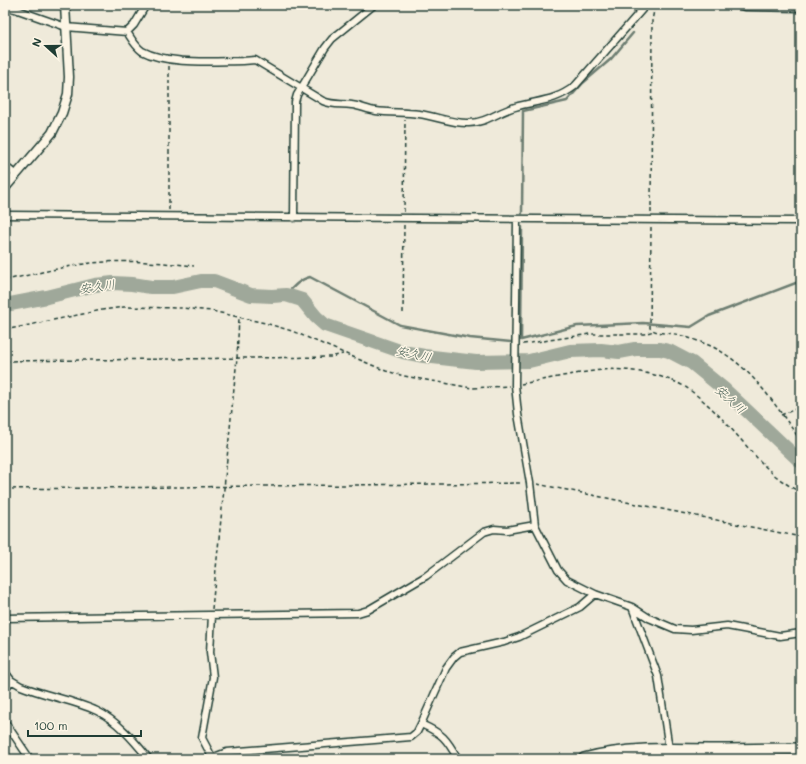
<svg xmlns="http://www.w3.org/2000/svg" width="806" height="764" font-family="Mali,'Klee One',sans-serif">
<rect width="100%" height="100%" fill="#efeada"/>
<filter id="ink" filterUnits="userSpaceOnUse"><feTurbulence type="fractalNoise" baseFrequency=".025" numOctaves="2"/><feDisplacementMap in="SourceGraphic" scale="8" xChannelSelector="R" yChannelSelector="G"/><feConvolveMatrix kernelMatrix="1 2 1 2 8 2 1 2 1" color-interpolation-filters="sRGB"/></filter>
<g filter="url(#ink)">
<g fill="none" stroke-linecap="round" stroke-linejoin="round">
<path stroke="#6c7d71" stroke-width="2.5" d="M522,213l1,-102 44,-10 16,-18 28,-24 22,-26
M522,227l-1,113 56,-14 66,-3 48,4 18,-11 92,-35
M286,295c7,-8 14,-16 24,-18l90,48 70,13 41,4"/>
<path stroke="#9fa89a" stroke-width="14" d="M5,305l42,-8 48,-12 18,-2 19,1 19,3h22l28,-6h13l37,14 21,1 14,-1 16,5 14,17 9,8 78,27 21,4 52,6 53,-1 41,-10 31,-1 18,2 16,-3h25l9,2 23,12 33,27 76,72"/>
<defs>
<path id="street" d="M736,5l10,2 55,1
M5,7h2l8,2 51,18 61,5 7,-7 12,-20
M127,32c4,6 8,14 15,19 26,14 72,10 101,10l12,-1 68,41c12,5 18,2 29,4 8,1 16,5 24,6 14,2 28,1 43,3 16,2 35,10 50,9 17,0 31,-12 46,-16 24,-7 39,-5 60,-21l71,-81
M5,166l11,9
M5,215l796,6
M294,218l1,-116 2,-7 28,-47 7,-9 42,-34
M517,219l-2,166 3,29 12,69 5,42 23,45 9,10 28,14 37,13 17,11 26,11 16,1 36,-4 53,10 21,-3
M632,607l26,69 11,73
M212,615l-2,37 3,25 -11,61 10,19
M5,618l353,-5 10,-3 58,-34 58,-44 10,-3 13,1 28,-5
M5,672l6,8 10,6c25,10 52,14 76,25 21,10 38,31 52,48
M5,690l6,-10
M5,722l25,37
M421,724c22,10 25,14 37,35
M209,759l18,-7 184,-15 6,-5 4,-8 25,-56 8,-11 6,-5 44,-10 15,-5 61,-30 15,-13"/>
<path id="secondary" d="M5,188l47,-55 10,-20 6,-19 1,-17 -4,-72"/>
<path id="highway" d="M584,759c40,-11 83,-10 125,-9 31,0 61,-1 92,-1"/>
</defs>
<use href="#street" stroke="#1f3d34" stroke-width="9"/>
<use href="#secondary" stroke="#1f3d34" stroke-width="11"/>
<use href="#highway" stroke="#1f3d34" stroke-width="14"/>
<path stroke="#1f3d34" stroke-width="1.5" stroke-dasharray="4 3" stroke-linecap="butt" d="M169,210v-144
M404,212l1,-92
M651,213l1,-192 3,-16
M651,227l-1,101c7,7 20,4 29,7 11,3 22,7 32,11 41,20 64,59 90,95
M5,280c26,-5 52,-12 79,-16 36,-5 74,-2 110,2
M403,313l1,-89
M5,330l97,-20 22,-3 57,1 31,3 53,12 27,8 94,40 18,5 68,12 37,-2
M523,344l67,-10h54l10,-3
M5,361l326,-4 12,-3
M521,384c27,-5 54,-11 81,-14 23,-3 65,5 85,18 14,10 27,22 39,35 15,16 29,34 45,49 9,8 20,15 30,21
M781,415l20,-8
M537,484l264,53
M5,489l518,-6
M212,609l25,-251 2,-40"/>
<use href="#street" stroke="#fcf5e5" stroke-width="6"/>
<use href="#secondary" stroke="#fcf5e5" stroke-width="8"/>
<use href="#highway" stroke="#fcf5e5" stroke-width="11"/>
</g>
</g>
<g text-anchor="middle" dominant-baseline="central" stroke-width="3" stroke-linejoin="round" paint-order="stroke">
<g font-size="12" font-style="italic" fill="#455d53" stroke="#fcf5e5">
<text transform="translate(97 286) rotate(-8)">安久川</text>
<text transform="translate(414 353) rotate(12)">安久川</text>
<text transform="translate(731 399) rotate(42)">安久川</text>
</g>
</g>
<rect width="806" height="764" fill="none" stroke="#fcf5e5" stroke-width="20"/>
<rect x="10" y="10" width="786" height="744" fill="none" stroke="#1f3d34" stroke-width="1.5" filter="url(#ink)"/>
<g transform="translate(46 46) rotate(291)" stroke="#fcf5e5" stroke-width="3" paint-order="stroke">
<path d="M0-3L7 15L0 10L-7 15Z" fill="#1f3d34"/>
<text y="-6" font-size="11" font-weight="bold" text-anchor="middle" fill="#1f3d34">N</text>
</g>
<path d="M28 730v6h113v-6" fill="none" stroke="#1f3d34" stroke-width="2"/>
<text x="34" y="730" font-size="12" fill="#1f3d34" stroke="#fcf5e5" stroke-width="3" paint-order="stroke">100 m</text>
</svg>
